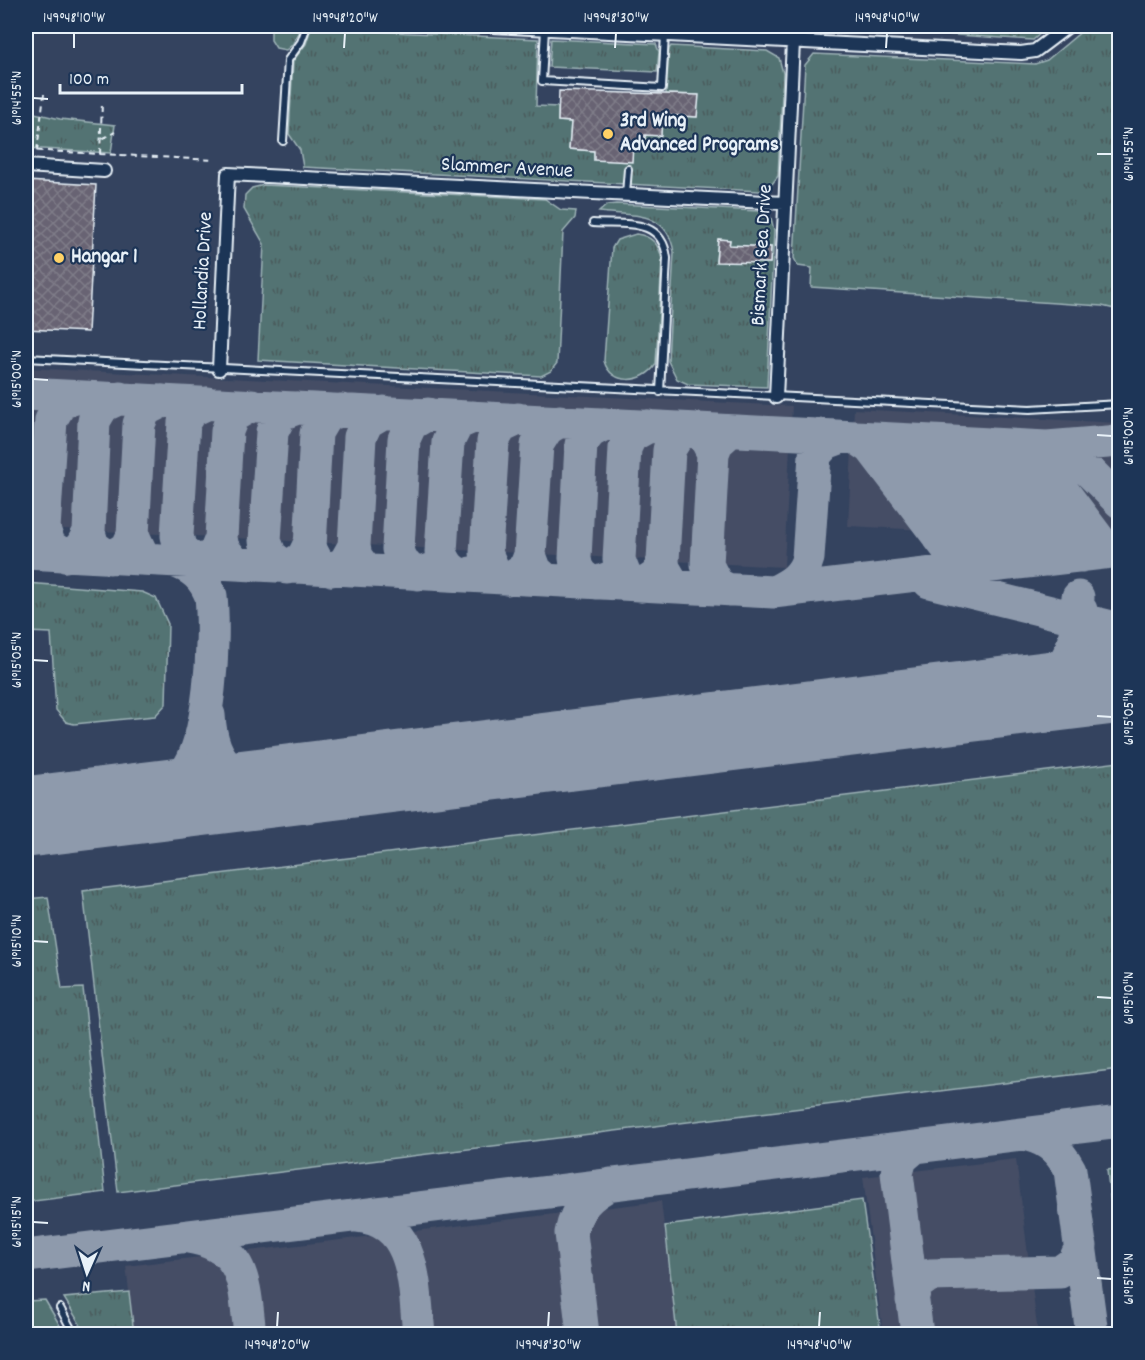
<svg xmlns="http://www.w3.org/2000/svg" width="1145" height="1360" font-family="Dekko,sans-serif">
<defs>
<pattern id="grass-tufts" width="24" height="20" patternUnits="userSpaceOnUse" patternTransform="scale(1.5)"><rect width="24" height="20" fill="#527373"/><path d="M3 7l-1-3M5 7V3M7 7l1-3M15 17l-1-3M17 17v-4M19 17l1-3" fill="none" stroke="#4b5b5c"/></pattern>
<pattern id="building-cross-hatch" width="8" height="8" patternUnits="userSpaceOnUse" patternTransform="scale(1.5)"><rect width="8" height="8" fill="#686473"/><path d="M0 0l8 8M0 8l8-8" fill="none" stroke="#7e7b88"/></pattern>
</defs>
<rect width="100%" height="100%" fill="#34435f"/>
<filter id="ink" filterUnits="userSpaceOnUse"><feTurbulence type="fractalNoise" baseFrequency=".0167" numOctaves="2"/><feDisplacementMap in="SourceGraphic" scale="12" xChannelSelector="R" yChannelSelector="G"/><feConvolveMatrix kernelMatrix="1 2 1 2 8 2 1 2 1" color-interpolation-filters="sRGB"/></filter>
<g filter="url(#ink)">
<path fill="#444d65" d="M26,368l766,38 -8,161 -758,-40z
M854,409l265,14v106l-61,8 -210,-11z
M1016,1159l22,175h-155l-20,-157z
M661,1201l16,133h-543l-8,-68z"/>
<path fill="url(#grass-tufts)" stroke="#9db2b6" stroke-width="1.5" fill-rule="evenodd" d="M275,26l26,3 -9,16 -6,5 -10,-2 -5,-8v-11h4z
M820,26h229l-16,14z
M1088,26h31v284l-17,-4 -291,-19 1,-19 -14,-2 -4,-8 11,-193 9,-11 221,10 12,-4z
M311,28l227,11 -2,67 22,1v14l13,1 -2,27 25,2v9l39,-15 12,1 1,-27 -14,-5 65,3 1,-22 -32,-1 3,-45 2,-3 96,5 12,7 4,15 -5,103 -9,12 -9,3 -457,-24 -3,-17 -11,-16 4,-73 13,-17z
M551,39l105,5 3,8 -2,20 -108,-5z
M26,111l34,8 55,6 -4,28 -85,-5z
M264,185l281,14 16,11 15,1 -1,7 -12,14 -6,131 -6,8 -10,5 -283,-16 6,-116 -20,-35 1,-14 7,-7z
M616,204l143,7 12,7 3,12 -7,157 -79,-3 -11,-5 -9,-18 6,-109c-7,-42 -41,-36 -75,-40l8,-7zM718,239l12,1 -2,22 -12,-1zM743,246l28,1 -1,16 -27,-1z
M636,234c16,2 23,10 26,25l-6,105c-12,20 -45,22 -52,-3l8,-113 5,-8z
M26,583l116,9 14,6 12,26 -2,80 -11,12 -81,8 -8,-2 -10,-12 -5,-77 -25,-1z
M1119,762v307l-1001,123 -35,-301z
M48,897l14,92 21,-1 22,204 -79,10v-303z
M1119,1168h1l-1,106 -12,-104z
M862,1200l19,134h-204l-12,-108z
M129,1292l5,42h-48l-22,-36z
M45,1300l20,34h-39v-33z"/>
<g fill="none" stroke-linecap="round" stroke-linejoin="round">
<path stroke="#8e9aac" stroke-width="33" d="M26,394l1021,53 73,-6
M78,397l-17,6 -10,17 -7,109 6,17 15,10 15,-7 9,-17
M120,398l-17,8 -9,15 -5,111 4,14 17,12 17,-10 6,-13
M208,403l-17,8 -7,11 -7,114 4,14 18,13 16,-10 6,-15
M297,408l-16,6 -9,18 -7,109 6,15 16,12 16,-11 7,-14
M342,410l-16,6 -10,17 -6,115 8,15 13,7 14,-8 9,-16
M428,414l-17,10 -7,15 -6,110c3,13 9,19 20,25l11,-4
M518,419l-17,8 -8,14 -7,112 8,18 13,8 18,-11 5,-13
M605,424l-15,8 -9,12 -6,114c1,13 8,21 21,25l10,-4
M649,426l-18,10 -6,12 -6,112 7,18 15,8 16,-11 6,-14
M726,435l-9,8 -4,10 -6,112 10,19 12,6
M855,437l16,11 86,113 5,4 13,3
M897,440l15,9 80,107 8,6 10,2
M936,442l17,8 77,102 16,8
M976,444l18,9 74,98 14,5
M1021,446l14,8 66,88 5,5 14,3
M1058,447l13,6 49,49
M26,553l747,39 347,-41
M142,554l-9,-19 6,-111 6,-14 18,-9
M231,558l-8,-10 -2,-10 6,-107 6,-15 19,-11
M363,566l-7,-9 -2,-11 6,-109 7,-15 17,-10
M471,573l-6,3c-14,-4 -19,-11 -24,-24l7,-110 9,-18 16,-7
M541,575l-5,-4 -6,-16 7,-110 10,-16 13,-8
M671,580l-7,-12 -1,-7 6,-111 8,-13 13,-8 14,7 9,17
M929,582l191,47
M774,592c16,-8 29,-15 34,-34l7,-103 11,-12 16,-6
M1081,610c6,22 18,40 39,51
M995,698c65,-17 82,-31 83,-101
M209,715c3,56 30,67 81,69
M132,804c19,-7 37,-13 51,-29 28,-32 32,-137 28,-179 -8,-20 -18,-28 -38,-35
M1020,1134c24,2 39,15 50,36l22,164
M915,1147l-14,12 -4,14 20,161
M357,1216c61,5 57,73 62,118
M188,1237c59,9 56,48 62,97
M26,1256l1094,-134
M912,1300l4,-15 14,-10 130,-3 14,-10 7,-16
M583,1334l-12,-101c5,-25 18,-38 40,-49"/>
<path stroke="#8e9aac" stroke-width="81" d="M26,817l1094,-134"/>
</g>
<path fill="url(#building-cross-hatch)" stroke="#e8f1f8" stroke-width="1.5" d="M559,91l140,4 -2,22 -35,-2 -1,21 -16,-1v11l-12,-1 -1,17 -38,-2v-9l-25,-2 2,-27 -13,-1z
M26,181l70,4 -8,147 -62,-3z
M718,239l12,1 -1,5 42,2 -1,16 -54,-1z"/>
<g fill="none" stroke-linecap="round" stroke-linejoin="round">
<defs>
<path id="service" d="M88,28v-2
M545,29l-3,52 120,7 3,-53
M283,141l5,-81 13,-18 6,-16
M626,194l2,-25
M593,223c32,2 69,-6 74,35l-7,134
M26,358l1004,51 90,-5
M60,1308l14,26"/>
<path id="minor" d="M493,26l528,27 14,-2 33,-25
M26,166l78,5
M219,369l9,-195 556,29
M776,397l17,-355"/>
</defs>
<use href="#service" stroke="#e8f1f8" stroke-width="10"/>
<use href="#minor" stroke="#e8f1f8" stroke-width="16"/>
<path stroke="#e8f1f8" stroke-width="2" stroke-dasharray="6 4.5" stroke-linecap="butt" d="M102,139l13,-7
M26,150l187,10
M37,151l7,-57
M100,154l2,-51"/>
<use href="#service" stroke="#1d3557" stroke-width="6"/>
<use href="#minor" stroke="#1d3557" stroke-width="12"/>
</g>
</g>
<path fill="none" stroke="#e8f1f8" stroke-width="2" d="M74,48v-15M344,48l1,-15M615,48l1,-15M886,48l1,-15M33,98l15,1M1097,154h15M33,379l15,1M1097,435l15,1M33,660l15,1M1097,716l15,1M33,941l15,1M1097,997l15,1M33,1222l15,1M1097,1278l15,1M277,1327l1,-15M548,1327l1,-15M819,1327l1,-15"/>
<g fill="#ffd166" stroke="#1d3557" stroke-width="2">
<circle cx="608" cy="134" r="6"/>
<circle cx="59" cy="258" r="6"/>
</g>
<g text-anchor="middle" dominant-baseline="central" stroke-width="4.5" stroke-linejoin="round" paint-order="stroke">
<g font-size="21" font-weight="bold" fill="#e8f1f8" stroke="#1d3557" text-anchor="start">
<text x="620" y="122">3rd Wing<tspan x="620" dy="24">Advanced Programs</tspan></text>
<text x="71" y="258">Hangar 1</text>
</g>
<g font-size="21" fill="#e8f1f8" stroke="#1d3557">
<text transform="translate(507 169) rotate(3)">Slammer Avenue</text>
<text transform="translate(763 255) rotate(-87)">Bismark Sea Drive</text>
<text transform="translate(204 271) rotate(-87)">Hollandia Drive</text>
</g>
</g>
<rect width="1145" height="1360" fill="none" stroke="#1d3557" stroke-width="66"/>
<g transform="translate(87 1273) rotate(183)" stroke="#1d3557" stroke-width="4.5" paint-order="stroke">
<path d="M0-4.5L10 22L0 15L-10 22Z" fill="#e8f1f8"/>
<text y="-9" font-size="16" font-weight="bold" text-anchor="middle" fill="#e8f1f8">N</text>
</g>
<path d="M60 84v9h182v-9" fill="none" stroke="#e8f1f8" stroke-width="3"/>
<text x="69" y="84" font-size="18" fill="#e8f1f8" stroke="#1d3557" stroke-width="4.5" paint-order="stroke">100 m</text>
<rect x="33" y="33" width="1079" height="1294" fill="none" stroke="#e8f1f8" stroke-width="2"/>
<g font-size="15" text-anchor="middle" fill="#e8f1f8">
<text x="74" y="22">149°48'10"W</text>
<text x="345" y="22">149°48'20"W</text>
<text x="616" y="22">149°48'30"W</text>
<text x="887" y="22">149°48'40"W</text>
<text transform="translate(16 98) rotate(-90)" y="5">61°14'55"N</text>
<text transform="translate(1128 154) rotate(-90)" y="5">61°14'55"N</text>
<text transform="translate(16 379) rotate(-90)" y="5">61°15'00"N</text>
<text transform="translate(1128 436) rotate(-90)" y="5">61°15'00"N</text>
<text transform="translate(16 660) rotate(-90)" y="5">61°15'05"N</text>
<text transform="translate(1128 717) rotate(-90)" y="5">61°15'05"N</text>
<text transform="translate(16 941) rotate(-90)" y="5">61°15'10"N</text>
<text transform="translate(1128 998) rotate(-90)" y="5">61°15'10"N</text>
<text transform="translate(16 1222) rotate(-90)" y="5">61°15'15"N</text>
<text transform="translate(1128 1279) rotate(-90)" y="5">61°15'15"N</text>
<text x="277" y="1349">149°48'20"W</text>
<text x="548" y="1349">149°48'30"W</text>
<text x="819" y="1349">149°48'40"W</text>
</g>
</svg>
